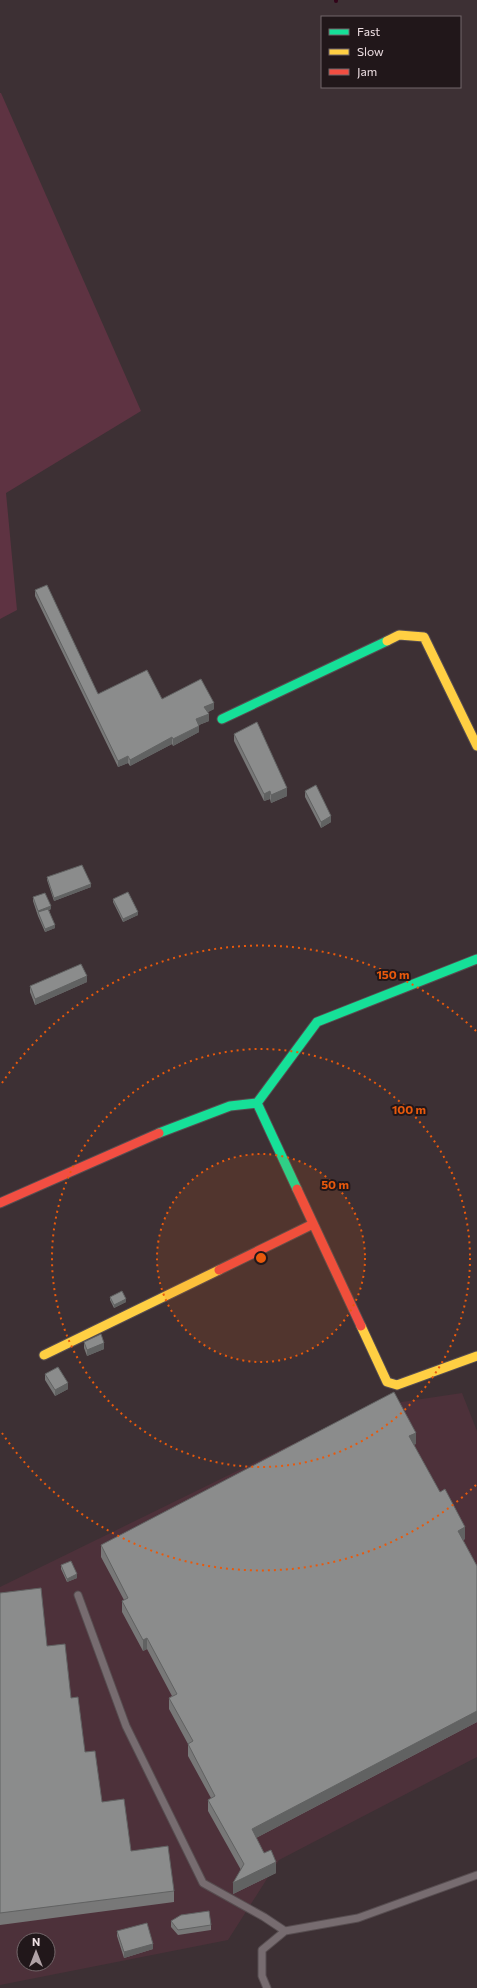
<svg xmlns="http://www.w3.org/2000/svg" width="477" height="1988" font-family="Commissioner,sans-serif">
<rect width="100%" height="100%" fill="#3d3034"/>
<path fill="#4d313a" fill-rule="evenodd" d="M462,1393l15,38v326l-198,103 -51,80 -228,45v-398l368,-180zM24,1940h24v24h-24z"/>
<path fill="#5e3342" d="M0,93h1l140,318 -135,82 11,117 -17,9z"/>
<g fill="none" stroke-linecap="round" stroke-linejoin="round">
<path stroke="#320419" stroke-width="4" d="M336,0v1"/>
<defs>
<path id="lane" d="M78,1595l48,131 77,157 61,34 21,14
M267,1988l-5,-12v-26l23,-19 73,-13 119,-43"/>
<path id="fast" d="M222,719l165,-78
M257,1103l60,-81 160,-63
M159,1133l71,-27 27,-3 40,86"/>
<path id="slow" d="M387,641l12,-6 25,2 53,109
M361,1326l26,56 10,3 80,-29
M44,1355l175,-85"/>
<path id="jam" d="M297,1189l64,137
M0,1203l159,-70
M219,1270l94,-46"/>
</defs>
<use href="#lane" stroke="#574d50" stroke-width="9"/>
<use href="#fast" stroke="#574d50" stroke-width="11"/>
<use href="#slow" stroke="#574d50" stroke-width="11"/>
<use href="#jam" stroke="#574d50" stroke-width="11"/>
<use href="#lane" stroke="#776c70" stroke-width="7"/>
<use href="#fast" stroke="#16e098" stroke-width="9"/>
<use href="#slow" stroke="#ffcf43" stroke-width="9"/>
<use href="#jam" stroke="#f24e42" stroke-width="9"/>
</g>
<path fill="#787878" d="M35,590l63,104 64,5 52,10 -6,3 1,9 -10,4v7l-26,14 -1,-2 -42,22 -2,-3 -10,4 -83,-171z
M234,734l53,62 -16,7 -1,-4 -6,2 -30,-60z
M305,791l26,31 -10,6 -16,-31z
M47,877l44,10 -37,14 -7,-21z
M33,897l18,12 -2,1 6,18 -10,4 -7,-16 -5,-15z
M113,899l25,16 -15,7 -10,-20z
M87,982l-52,23 -5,-13v-6z
M110,1297l16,5 -12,6 -4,-8z
M84,1342l20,7 -17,7 -3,-8z
M45,1374l23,15 -13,7 -10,-16z
M416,1444l-2,1 51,94 -2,1 14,26v156l-221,116 8,15 12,20 -43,21 8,-24 -33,-59v-11l3,-2 -23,-42v-12l-19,-35v-11l3,-2 -25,-47 -4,2 -21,-39v-11l2,-1 -23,-43v-12z
M61,1565l16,13 -10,4 -6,-13z
M0,1593l47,53 24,52 14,54 17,50 29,49 43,40v11l-174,23z
M171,1921l40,4v5l-33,5 -7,-8z
M117,1931l36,18 -29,9 -7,-22z"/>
<path fill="#616262" d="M214,703v6l-10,5v-7z
M209,714v7l-13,5v-7z
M199,726v6l-26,14v-7z
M172,737v7l-42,22v-6z
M128,756v7l-10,4v-6z
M287,788v8l-16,7v-8z
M270,791v8l-6,2v-7z
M331,816v6l-10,6v-6z
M91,884v3l-37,14v-3z
M51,906v3l-12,5 -1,-3z
M138,912v3l-15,7v-3z
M55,925v3l-10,4v-3z
M87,976v6l-52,23v-6z
M126,1299v3l-12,6v-3z
M104,1343v6l-17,7v-6z
M68,1383v6l-13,7v-6z
M416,1433v11l-7,3v-11z
M465,1527v12l-7,3v-11z
M77,1574v4l-10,4v-3z
M147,1638v11l-4,2v-11z
M477,1711v11l-225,118v-11z
M276,1862v11l-43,21v-11z
M153,1944v5l-29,9v-6z"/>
<path fill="#8b8c8c" stroke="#616262" d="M47,585l51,109 49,-24 15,29 39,-20 13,24 -10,4 5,7 -13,5 3,7 -26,13 -1,-2 -42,23 -2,-4 -10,5 -83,-171z
M257,722l30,66 -16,7 -1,-4 -6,3 -30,-60z
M316,785l15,31 -10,6 -16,-31z
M82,865l9,19 -37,14 -7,-21z
M128,892l10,20 -15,7 -10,-20z
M45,893l6,13 -13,5 -5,-14z
M48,909l7,16 -10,4 -7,-17z
M81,964l6,12 -52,23 -5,-13z
M122,1291l4,8 -12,6 -4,-8z
M101,1334l3,9 -17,7 -3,-8z
M58,1367l10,16 -13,7 -10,-16z
M394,1392l22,41 -7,3 31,56 5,-3 20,38 -7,4 19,35v145l-225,118 12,24 7,-3 5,12 -43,21 11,-19 -36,-64 7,-4 -27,-52 5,-3 -24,-43 8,-4 -30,-56 -4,2 -21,-39 6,-3 -27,-53z
M71,1561l6,13 -10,5 -6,-14z
M41,1588l6,58 18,-2 6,54 7,-1 7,55 10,-1 7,51 22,-3 7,52 37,-5 6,45 -174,22v-320z
M209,1911l2,14 -33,5 -7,-9 10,-6z
M147,1923l6,21 -29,8 -7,-21z"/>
<circle cx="261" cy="1258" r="104" fill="#e8590c" fill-opacity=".12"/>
<g fill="none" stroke="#e8590c" stroke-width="2" stroke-dasharray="2 4">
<circle cx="261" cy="1258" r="104"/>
<circle cx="261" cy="1258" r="209"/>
<path d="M476 1485A313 313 0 0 1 2 1433M2 1083A313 313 0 0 1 476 1031"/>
</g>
<circle cx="261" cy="1258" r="6" fill="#e8590c" stroke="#21171a" stroke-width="2"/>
<g font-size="12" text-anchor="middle" font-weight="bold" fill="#e8590c" stroke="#21171a" stroke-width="4" stroke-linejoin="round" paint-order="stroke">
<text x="393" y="979">150 m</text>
<text x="409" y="1114">100 m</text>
<text x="335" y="1189">50 m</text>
</g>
<rect x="321" y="16" width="140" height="72" fill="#21171a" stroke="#73676a"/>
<rect x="329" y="29" width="20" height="6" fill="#16e098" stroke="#73676a"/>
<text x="357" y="36" font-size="12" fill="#eedfe3">Fast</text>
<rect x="329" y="49" width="20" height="6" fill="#ffcf43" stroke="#73676a"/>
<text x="357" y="56" font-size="12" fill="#eedfe3">Slow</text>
<rect x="329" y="69" width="20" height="6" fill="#f24e42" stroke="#73676a"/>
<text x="357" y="76" font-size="12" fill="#eedfe3">Jam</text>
<g transform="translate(36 1952)"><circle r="19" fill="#21171a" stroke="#73676a"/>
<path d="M0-3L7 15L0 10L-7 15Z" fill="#b0a2a6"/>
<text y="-6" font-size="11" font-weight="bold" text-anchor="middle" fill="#eedfe3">N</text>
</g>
</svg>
